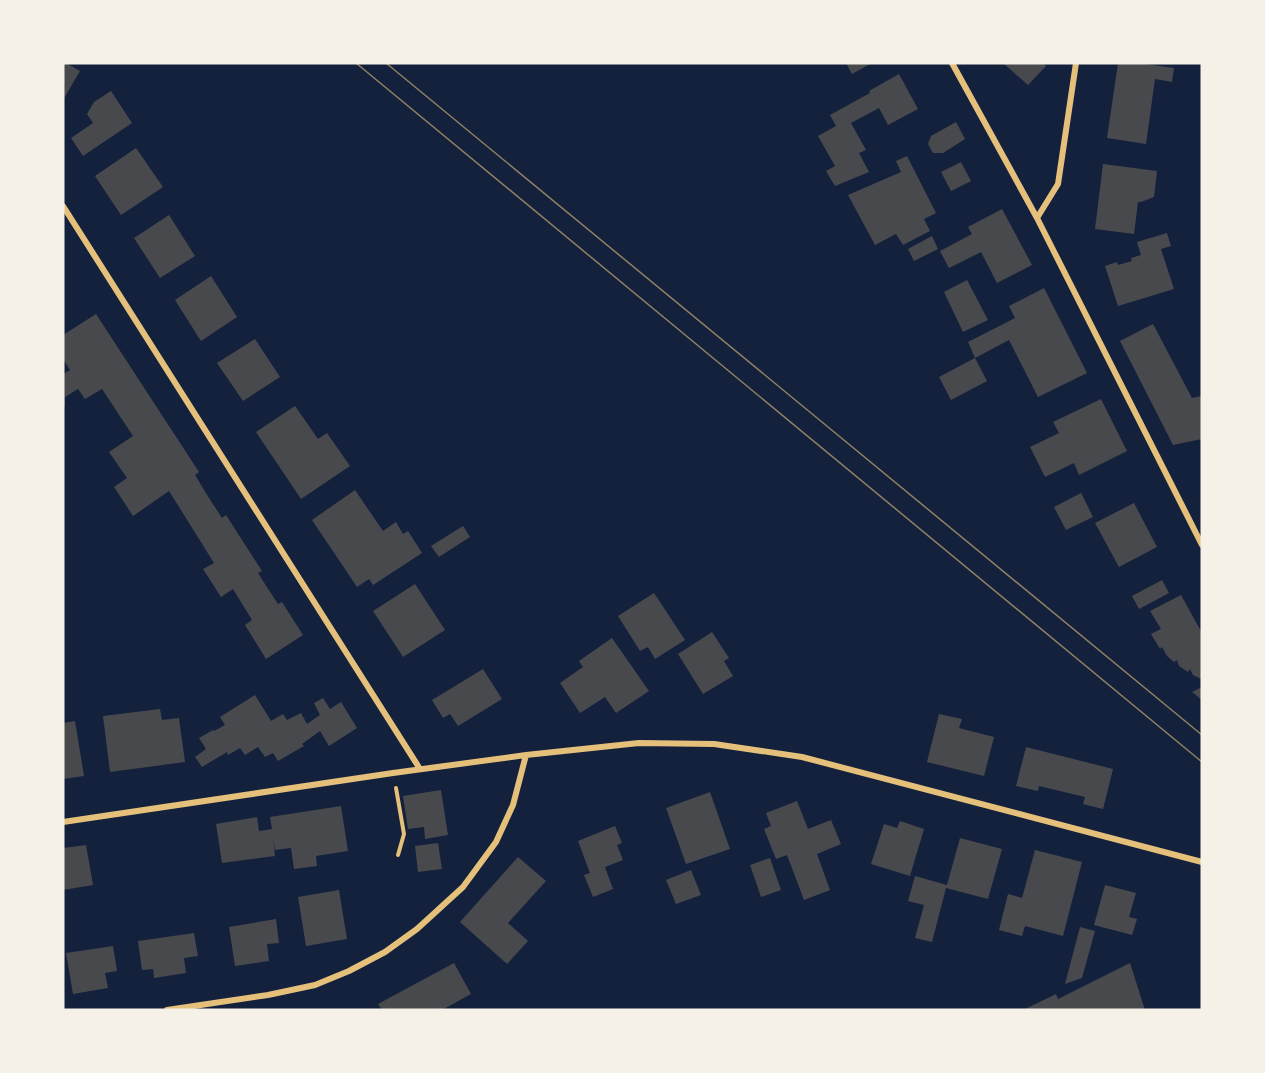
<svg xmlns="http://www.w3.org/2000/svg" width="1265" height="1073" font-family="Barlow,sans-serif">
<rect width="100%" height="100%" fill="#14213d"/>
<path fill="#48494c" d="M63,63h3l14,8 -17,29z
M846,63h26l-20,11z
M1003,63h40l3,3 -18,19z
M1118,63h20l36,5 -2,14 -17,-3 -9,65 -39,-6z
M899,74l19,35 -30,16 -9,-17 -28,15 15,27 -7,3 10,19 -34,14 -9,-15 9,-5 -17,-30 18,-10 -6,-11 40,-22 -1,-2z
M111,91l21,32 -49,33 -12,-18 22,-15 -6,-9 7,-12z
M956,122l9,17 -22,14h-10l-5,-9 3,-8z
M136,148l27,39 -42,28 -26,-39z
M907,156l29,57 -12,6 6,12 -27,14 -7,-11 -21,11 -27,-50 53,-23 -5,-11z
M961,162l10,19 -20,10 -10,-19z
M1103,164l54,7 -3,26 -13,5h-3l-4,32 -39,-5z
M1002,209l30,56 -35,18 -16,-31 -32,16 -9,-17 32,-17 -4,-7z
M169,215l26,41 -35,22 -26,-40z
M1167,233l4,13 -10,3 13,40 -56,17 -13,-40 12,-4 1,3 14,-4 -1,-3 10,-3 -4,-13z
M932,236l6,13 -24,12 -6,-12z
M211,276l26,41 -36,24 -26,-41z
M967,280l21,40 -25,12 -19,-40z
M1044,288l43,85 -49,24 -29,-57 -34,18 -7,-16 47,-24 -6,-12z
M96,314l103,158 -4,3 14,23 13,20 4,-3 36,56 -4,2 5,8 15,23 4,-2 21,33 -37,24 -21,-34 7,-5 -19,-31 -12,8 -18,-28 11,-6 -45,-72 -36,25 -19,-29 13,-9 -18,-26 24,-16 -31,-47 -17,10 -7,-10 -13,8v10h-2v-33l7,-4 -7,-11v-24z
M1153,324l39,74 10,-2v43l-29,6 -53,-104z
M255,339l25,38 -37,24 -26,-38z
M975,358l12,23 -36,19 -12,-23z
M1101,399l26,52 -48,24 -5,-12 -29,14 -15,-30 29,-14 -6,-11z
M295,406l23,33 9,-6 23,33 -49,33 -45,-67z
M355,490l28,41 13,-9 7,12 5,-3 14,22 -49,32 -4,-6 -12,8 -45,-67z
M1081,493l12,24 -27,13 -12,-23z
M1134,503l23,44 -38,20 -24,-44z
M463,526l7,11 -31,20 -8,-11z
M1162,580l7,13 -30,16 -7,-13z
M415,584l30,46 -42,27 -30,-46z
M654,593l31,47 -30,19 -7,-12 -8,4 -22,-35z
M1181,595l21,38v46l-3,-1 -6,-3 -3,-6 -2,3 -9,-6 -2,-6 -3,2 -7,-6 -5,-9 -2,2 -9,-15 10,-5 -11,-18z
M712,632l17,26 -5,3 9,15 -30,18 -25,-40z
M612,638l37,53 -33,22 -11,-16 -25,16 -20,-30 23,-16 -4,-6z
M483,669l19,30 -44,27 -8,-12 -7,4 -11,-18z
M1202,687v13l-10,-8z
M255,695l16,26 12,-7 4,6 14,-7 6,11 13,-9 -6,-12 9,-5 7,11 11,-7 16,26 -28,18 -9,-15 -18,13 2,2 -26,15 -5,-8 -8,4 -7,-10 -13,8 -5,-7 -12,7 -1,-3 -25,15 -7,-10 11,-8 -7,-11 14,-8 1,1 11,-6 -5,-8z
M160,709l2,11 17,-2 6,44 -75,10 -7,-56z
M939,714l23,5 -3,9 35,9 -10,39 -57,-14z
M75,721l9,55 -21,3v-56z
M1026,747l87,22 -10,40 -20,-5 2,-7 -46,-11 -1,5 -22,-5z
M441,790l7,45 -23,4 -1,-12 -16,2 -5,-33z
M710,792l20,57 -44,15 -20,-56z
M797,801l11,28 23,-9 10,24 -24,10 13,36 -26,10 -17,-45 -11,4 -12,-30 7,-3 -5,-13z
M341,806l7,45 -32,5 1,10 -23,3 -3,-21 -16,2 -2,-14 2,20 -53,7 -6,-39 41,-7 2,14 13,-2 -2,-12z
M900,821l24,8 -14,47 -39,-12 13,-40 13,4z
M615,826l7,17 -5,2 6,15 -18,7 8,22 -20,8 -9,-22 6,-2 -12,-32z
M960,838l42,11 -14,50 -42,-11 -14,54 -17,-4 9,-33 -16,-4 7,-25 32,9z
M438,843l4,26 -24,3 -3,-26z
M86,845l7,40 -30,5v-42z
M1035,850l47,12 -19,74 -38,-10 -3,10 -23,-6 9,-36 14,4z
M518,857l28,24 -38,42 20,18 -21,23 -47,-42z
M770,858l11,32 -20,7 -11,-32z
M691,870l10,25 -25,9 -10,-24z
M1105,885l31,8 -7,24 8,2 -5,16 -38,-10z
M339,890l8,49 -41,7 -8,-49z
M276,919l3,24 -12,1 2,17 -34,5 -6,-39z
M1080,927l15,4 -13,47 -17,6z
M194,933l4,23 -14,2 2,15 -32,5 -1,-9 -11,1 -4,-29z
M113,946l4,25 -12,2 3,15 -35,6 -7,-41z
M454,963l17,31 -29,16h-60l-4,-6z
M1130,963l15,47h-122l33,-16 2,5z"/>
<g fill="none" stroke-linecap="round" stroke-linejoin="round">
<path stroke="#e5c07b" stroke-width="4" d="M396,788l8,46 -6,21"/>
<path stroke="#e5c07b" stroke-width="6" d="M952,63l85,155
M1076,63l-18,121 -21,34 165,327
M63,206l357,563
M63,822l330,-49 133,-18 113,-12 75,1 88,13 400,105
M167,1010l101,-15 47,-10 34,-14 36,-19 32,-23 46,-42 33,-45 17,-37 13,-50"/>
<path stroke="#918062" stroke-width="1.5" d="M356,63l846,699
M386,63l816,672"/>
</g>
<rect width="1265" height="1073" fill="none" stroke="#f6f1e7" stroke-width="129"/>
</svg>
